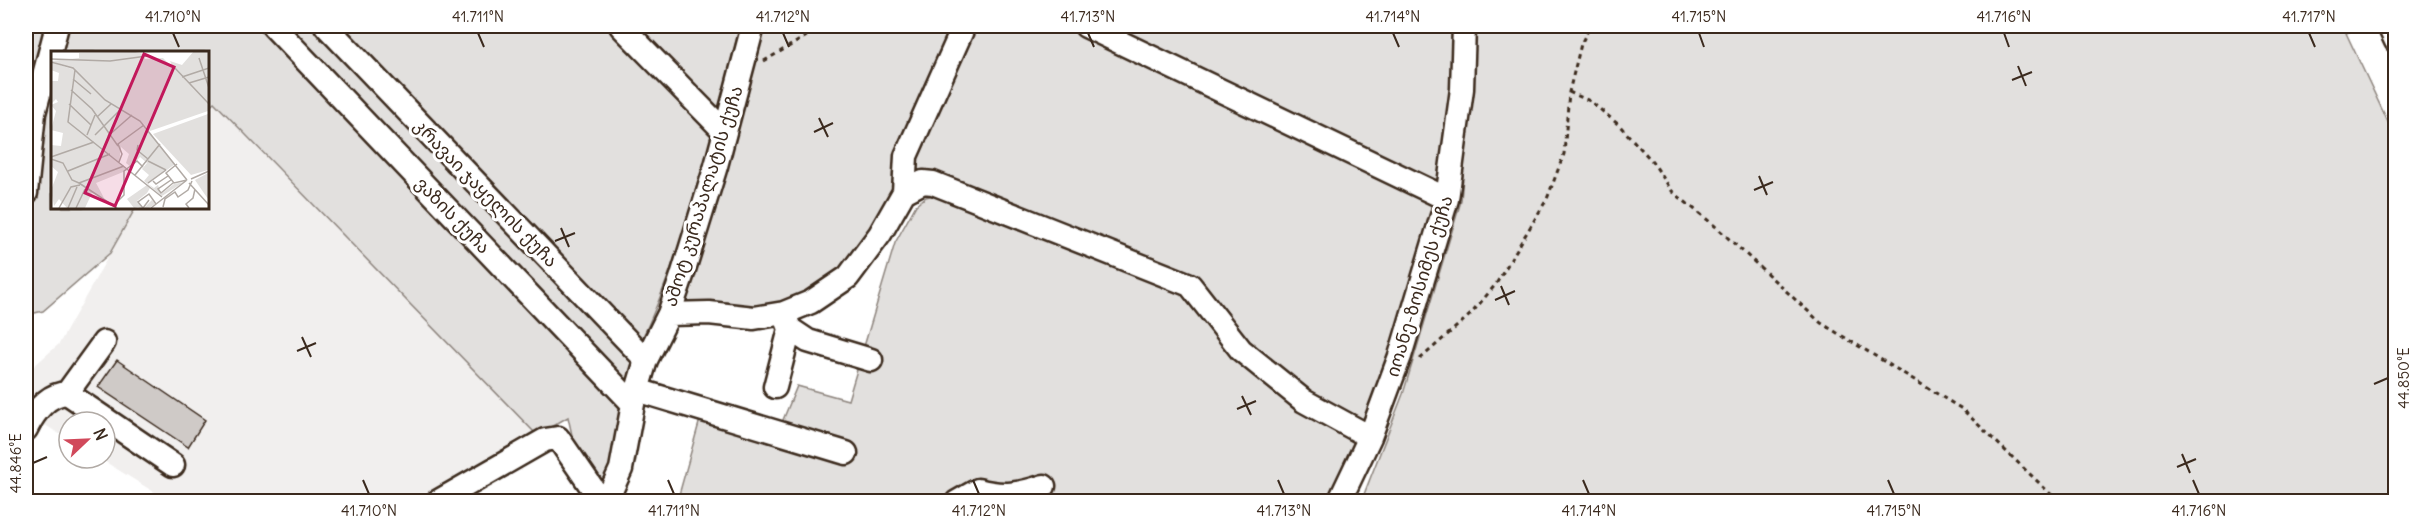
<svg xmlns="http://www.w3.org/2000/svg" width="2421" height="527" font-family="Delius,'Noto Sans Georgian',sans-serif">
<rect width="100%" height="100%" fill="#fff"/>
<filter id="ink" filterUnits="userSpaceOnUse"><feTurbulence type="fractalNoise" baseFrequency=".0167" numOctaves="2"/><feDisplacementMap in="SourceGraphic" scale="12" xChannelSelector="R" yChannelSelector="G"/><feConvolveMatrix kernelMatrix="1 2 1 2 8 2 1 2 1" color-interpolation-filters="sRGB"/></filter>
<g filter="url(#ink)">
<path fill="#f1efee" d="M214,102l323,333 -121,66h-252l-10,-9 -55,-34h6v-36h-36v18l-43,-27v-40l33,-29 77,-137h71v-99z"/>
<path fill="#e2e0de" stroke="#8e857e" stroke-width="1.5" d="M26,26h23l-23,81z
M63,26h203l364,388 -27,76 -26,-32 -9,-41 -31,18 -323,-333 -7,6v-56h-146z
M273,26h53l320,334 -13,44z
M330,26h287l98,100c-22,75 -42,150 -77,221z
M627,26h113l-23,90z
M753,26h711l-17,173 -77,238 -66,-36 -114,-116 -267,-103 -75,95 -64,36 -115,1z
M1475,26h889l-18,7 49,104 1,355 -5,9 -1030,1 42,-108 58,-193z
M52,87v120h84l-26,46 -67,58 -17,4c-1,-76 2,-156 26,-228z
M941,193l239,96 171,148 6,13 -24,51 -656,1 24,-86 75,21 21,-51 51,14 47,-157 21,-38 10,-8z"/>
<path fill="#cfcac7" stroke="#3b2a1e" stroke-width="1.5" d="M117,360l88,60 -17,27 -90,-60z"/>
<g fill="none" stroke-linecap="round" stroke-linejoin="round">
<defs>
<path id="minor" d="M273,26l360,378
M326,26l320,334
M621,26l104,106
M1086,26l361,173
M2389,26l7,15
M904,192l2,-36 58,-130
M26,193l8,-80 23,-87
M784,313l6,16 18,12 63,19
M669,314l40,-1 45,5 30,-5 27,-11 37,-25 32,-43 24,-42 19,-10 10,1 257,102 51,65 63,51 66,36
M104,342l-37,51 106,72
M775,387l15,-58
M637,390l209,63
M26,429c8,-16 21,-35 41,-36
M437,502l108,-62 13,-2 44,64
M606,502l15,-33 12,-65 13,-44 23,-46 13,-38 34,-110 37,-140
M957,502l21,-12c25,7 42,4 66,-4
M1339,502l31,-65 30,-81 47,-157 15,-110 2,-63"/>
</defs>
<use href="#minor" stroke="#3b2a1e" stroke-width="27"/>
<path stroke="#3b2a1e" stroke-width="3" stroke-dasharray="4.5 4.5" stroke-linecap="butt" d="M764,61l60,-35
M1569,92l21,9 29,24 33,36 20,30 43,35 106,97 141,86 97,93
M1420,359l51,-45 25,-30 51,-85 17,-45 5,-62 12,-48 9,-18"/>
<use href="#minor" stroke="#fff" stroke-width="22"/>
</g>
</g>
<path fill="none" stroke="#3b2a1e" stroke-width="2" d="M173,33l6,14M478,33l6,14M783,33l6,14M1088,33l6,14M1393,33l6,14M1699,33l5,14M2004,33l5,14M2309,33l6,14M2018,66l8,20M2012,80l20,-8M819,118l9,19M814,132l19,-9M1759,176l8,19M1754,190l19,-8M561,228l8,19M555,241l20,-8M1501,286l8,19M1495,300l20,-9M302,337l9,20M297,351l19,-8M2374,384l14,-6M1242,396l9,19M1237,409l19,-8M2182,454l8,19M33,463l14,-6M2177,467l19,-8M363,480l6,14M668,480l6,14M973,480l6,14M1278,480l6,14M1583,480l6,14M1888,480l6,14M2193,480l6,14"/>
<g text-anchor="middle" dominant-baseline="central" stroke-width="6" stroke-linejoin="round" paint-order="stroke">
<g font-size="18" fill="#3b2a1e" stroke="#fff">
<text transform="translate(486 193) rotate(46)">კრავაი ჯაყელის ქუჩა</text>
<text transform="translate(703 196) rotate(-73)">აშოტ კურაპალატის ქუჩა</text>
<text transform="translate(453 215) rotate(46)">ვაზის ქუჩა</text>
<text transform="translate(1419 286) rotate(-73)">იოანე-ზოსიმეს ქუჩა</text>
</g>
</g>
<g transform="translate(51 51)">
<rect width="158" height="158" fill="#fff"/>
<path d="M143,0h14v60l-58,20 -8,-9 33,42 -27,20 6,4 4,-3 3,9 13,-10 10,-2 -22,14 -18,-15 5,-6 -7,-6 5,-6 -7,-6 -9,10 -5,-4 3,-9 -8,-7 -2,16 9,7 -32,13 8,15 -12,-5 -7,15h-18l-8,-9 -5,7 -3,-16 7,-18 -7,-6v-21l10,1 2,-13 -12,-3 5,-19 -5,-6 7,-3 -2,-3 -5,5v-23h7l1,-8 -8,-3v-8l24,8 -24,-9 28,-3v-5l56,-1 9,2 1,5 18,-1 10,10 -3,-7 12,4zM157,63v56l-17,5 -38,-41zM157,122v26l-13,-19zM96,134l3,3 -3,5 -10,8 7,7 8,-8 3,4 -6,4h-9l-2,-1 -4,1 -7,-9z" fill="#e2e0de"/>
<path fill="none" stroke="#b1aaa5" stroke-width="1.5" d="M148,7l10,30M0,8l59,2 37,-5M0,11l22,6 32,32 35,21 47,59M122,15l36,38M24,19l-7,52 94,75M131,26l27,-9M22,28l18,15M138,32l20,-6M20,39l21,19 26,37M18,53l22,21M46,66l14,-13M36,84l8,-20M44,84l26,-26M57,85l24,-21M87,94l-1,5 11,9M0,106l43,-15M0,108l12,4 9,17 7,3M97,110l18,9M68,111l3,-8 -4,-10 26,-19M126,113l-11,9 8,10 13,-3M17,120l42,-17M84,124l25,-31M140,128l18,-8M120,129l-13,9 3,4 12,-10M102,130l3,3 12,-8M28,132l45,-17M28,132l38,25M97,132l18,-13M138,132l20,22M98,149l-6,8 -5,-6 11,-8 7,10M63,154l10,-10v-24l13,-10 6,6M112,156l2,-8 10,-7 3,5 10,-7 4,-9M8,157l12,-21 9,-2M17,157l9,-21M25,157l9,-19M100,157l36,-28M138,157l-3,-4 7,-6 2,-9"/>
<path fill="#c2185b" fill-opacity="0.15" stroke="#c2185b" stroke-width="3" d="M93,3l30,13 -59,139 -30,-13z"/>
<rect width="158" height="158" fill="none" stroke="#3b2a1e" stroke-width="3"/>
</g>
<rect width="2421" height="527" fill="none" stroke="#fff" stroke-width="66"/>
<g transform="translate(87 440) rotate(67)"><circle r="28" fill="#ffffff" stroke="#b1aaa5" stroke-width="1.5"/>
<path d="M0-4.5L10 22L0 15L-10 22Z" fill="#d1495b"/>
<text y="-9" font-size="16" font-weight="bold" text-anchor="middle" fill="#3b2a1e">N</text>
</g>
<rect x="33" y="33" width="2355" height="461" fill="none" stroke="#3b2a1e" stroke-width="2"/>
<g font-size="15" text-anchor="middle" fill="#3b2a1e">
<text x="173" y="22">41.710°N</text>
<text x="478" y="22">41.711°N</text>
<text x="783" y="22">41.712°N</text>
<text x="1088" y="22">41.713°N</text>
<text x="1393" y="22">41.714°N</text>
<text x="1699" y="22">41.715°N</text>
<text x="2004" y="22">41.716°N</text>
<text x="2309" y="22">41.717°N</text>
<text transform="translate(2404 378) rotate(-90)" y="5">44.850°E</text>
<text transform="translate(16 463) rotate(-90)" y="5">44.846°E</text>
<text x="369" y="516">41.710°N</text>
<text x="674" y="516">41.711°N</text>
<text x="979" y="516">41.712°N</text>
<text x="1284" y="516">41.713°N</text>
<text x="1589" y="516">41.714°N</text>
<text x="1894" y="516">41.715°N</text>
<text x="2199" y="516">41.716°N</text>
</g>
</svg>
